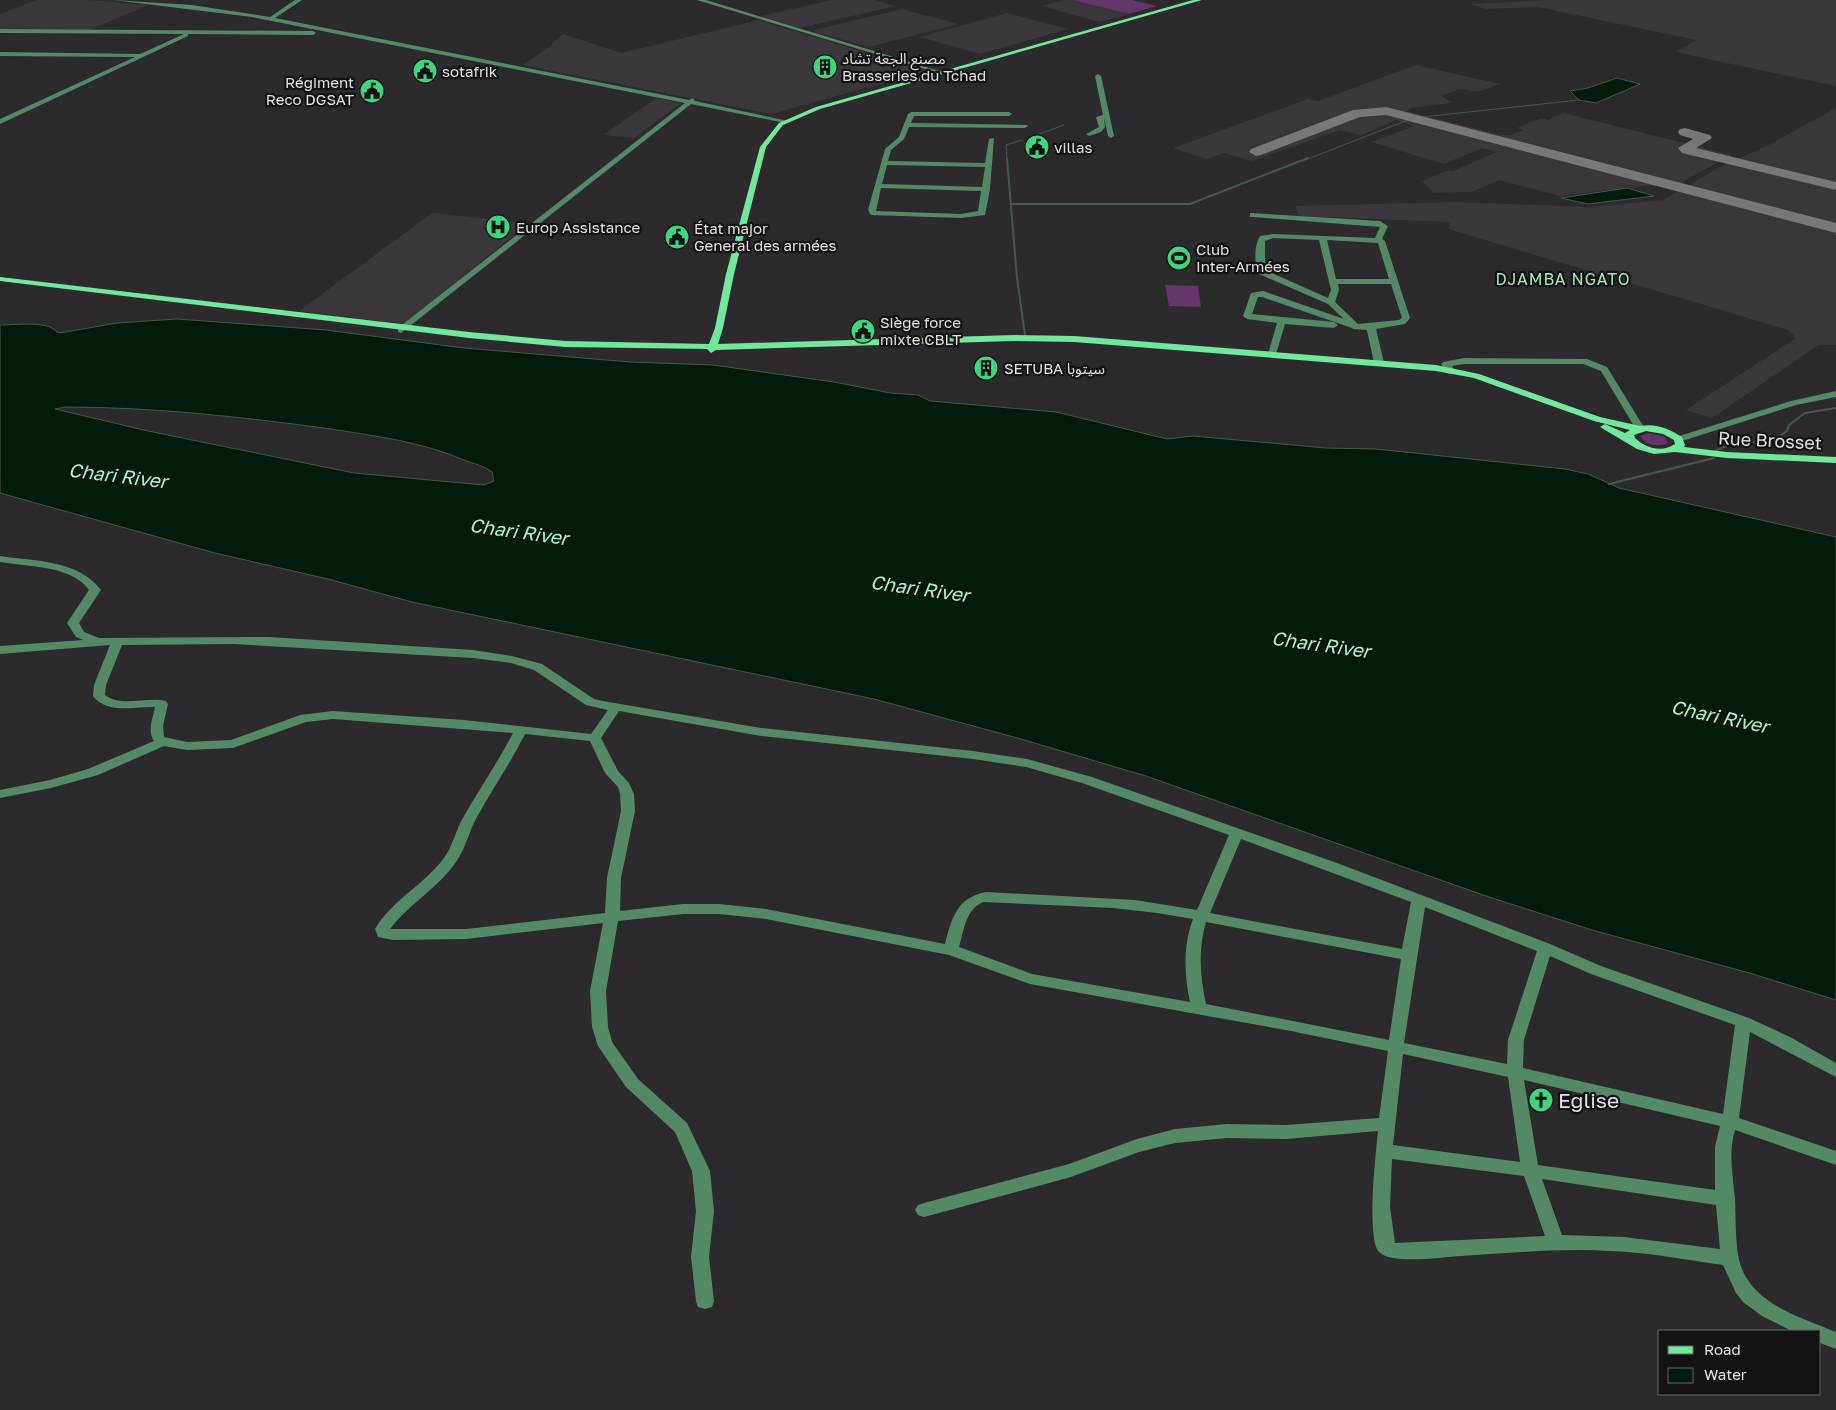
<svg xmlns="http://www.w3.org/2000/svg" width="1836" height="1410" font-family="'Golos Text','Noto Sans Arabic',sans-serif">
<rect width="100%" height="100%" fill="#2d2a2d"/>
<path fill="#3b353c" d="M37,0h51l61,5 -60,25 -89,-1v-15z
M832,0h42l22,6 -96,22 -39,-12z
M1065,0h8l56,14 -29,8 -59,-16z
M1551,0h285v86l-161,-34 21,-12 -158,-33 -52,2 -16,-5z
M902,9l56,15 -89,23 -54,-15 -1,-2z
M1007,13l61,16 -88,25 -60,-17z
M759,20l167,51 -154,43 -250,-49 23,-15 18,-16 58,19z
M1416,65l84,19 -22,8 -18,-3 -19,7 12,7 -42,5 -5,3 96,24h9l12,-5 -6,-2 24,-10 7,2 15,-7 169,42 -54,29 -37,2 -81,10 -61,-16 -28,12 -37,1 -12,-12 26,-11 5,1 44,-19 -15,-4 -38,16 -73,-22 43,-16 -18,-6 -35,15 -21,-5 -88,31 -28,-8 -18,6 -33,-11 135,-49 10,2z
M657,98l24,5 -47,35 -31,-3z
M1836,108v237h-17l-107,73 -26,-8 110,-72 -8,-8 -340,-101 2,-7 -151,-6 -4,-10 162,-4 130,5 76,-7 60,-35 42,-18z
M432,213l97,10 -125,101 -105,-13z"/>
<path fill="#64356a" d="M1073,0h59l25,6 -28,8z
M1165,285l33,1 3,21 -32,-1z
M1648,433l17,4 3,6c-9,4 -23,3 -28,-7z"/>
<path fill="#011c0b" stroke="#45574c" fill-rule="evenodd" d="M1617,78l23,6 -44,19 -17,-3 -9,-9 18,-3z
M1627,188l27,8 -66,8 -27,-6z
M177,319l149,11 138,18 166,14 83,3 121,17 56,11 28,2 12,6 126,11 111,27 26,-3 133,12 50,1 189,20 23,5 31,14 217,49v463l-83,-26 -161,-44 -106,-34 -340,-120 -125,-37 -147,-40 -462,-97 -84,-23 -113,-26 -215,-60v-168c16,0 35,-3 50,2 5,2 5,5 10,6l57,-10zM65,407c89,0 178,10 266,22 44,7 92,13 133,31 10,4 19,5 28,12l2,9 -10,4 -130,-12 -206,-42 -93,-22z"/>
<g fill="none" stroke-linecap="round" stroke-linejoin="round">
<path stroke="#45574c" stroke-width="1" d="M1031,137l33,-12
M1007,160l-1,-15 16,-5
M1305,160l108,-42 166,-18"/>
<path stroke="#45574c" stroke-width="2" d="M1007,158l10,120 8,57
M1011,204h179l118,-46
M1715,451l16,-7 43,-4 13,-9 2,-6 16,-12 31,-5
M1609,484l105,-26"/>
<path fill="#787678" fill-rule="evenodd" d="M1386,107l450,116v10l-450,-118 -26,2 -99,38 -5,1 -7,-4 2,-3 102,-39z
M1685,128l25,7 2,3 -16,10 140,34v8l-154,-37 -4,-5 15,-9 -13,-4 -2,-3 2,-3z"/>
<path fill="#538964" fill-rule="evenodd" d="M113,0l79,5 78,12 25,-17h7l-27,18 414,82 4,-2 2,3 93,20 -3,2 -94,-19 -290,229 -3,-1v-4l287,-225 -433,-86z
M697,0h9l240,73 -5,1z
M0,29l313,2 3,2 -3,2 -125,-1v2l-188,88v-5l135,-62 -135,-1v-4l140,2 44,-20 -184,-1z
M1098,74l3,2 13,60 -3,2 -3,-2 -4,-19 1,10 -4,5 -12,4 -3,-2 13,-7 -3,-10 7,-2 -8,-39z
M911,112h98l3,2 -3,2h-95l-3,7 116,2 1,1 -3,2 -116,-1 -5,12 -13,11 -3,11 97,2 4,-24 5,-1 -4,51 -5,26 -24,3 -90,-3 -3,-5 17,-61 14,-12 9,-23zM887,165l98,2 -3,20 -100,-3zM881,188l100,3 -3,20 -17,3 -85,-3z
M1250,213l130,8 8,5 -6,13 3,2 25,77 -5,6 -29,5 8,34 -2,2 -3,1 -5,-3 -7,-33 -14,-1 -1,-1 -90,-31h-4l-6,17 82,8 4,3 -4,3 -49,-4 -9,30 -4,3 -3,-1 -1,-2 9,-31 -30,-4 -4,-3 8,-23 12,-2 81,28 -16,-15 -69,-30c-5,-9 -5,-29 1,-38l13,-2 102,4 5,-11 -127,-10h-3zM1273,238l46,2 12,50 -3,8 -63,-28v-29zM1327,240l51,3 11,36h-53zM1338,284h53l11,34 -3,2 -41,4 -23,-22 4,-12z
M1464,358l123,1 20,8 38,62 -5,3 -3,-1 -36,-60 -18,-7h-119l-12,2 3,5 -5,3 -3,-1 -6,-9 2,-2z
M1836,391v6l-40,8 -114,36h-6l-2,-2 2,-2 115,-36z
M0,556c34,5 79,4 101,34l-22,33 5,9 15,6 170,-1 204,13 39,6 30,8 52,35 9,2 158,27 212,23 54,8 65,18 245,86 213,81 51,22 148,52 41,19 46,26v14l-86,-45 -11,86 97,33v14l-101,-35c-7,23 -2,46 0,69 1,19 0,41 4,61 11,44 61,57 97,72v17l-16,-6v-12h-28l-30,-15 -19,-14 -7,-9 -13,-28c-38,-5 -75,-13 -113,-14 -50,-3 -99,2 -149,5 -18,1 -70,9 -82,-4 -13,-14 -3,-100 -1,-121l-92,8 -59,-1 -52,5 -36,9 -68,25 -147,40 -6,-2 -3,-5 3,-5 6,-2 145,-39 68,-25 38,-10 52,-5 59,1 93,-7 9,-67 -97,-20 -261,-47 -81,-29 -183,-36 -47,-5h-36l-65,7 -12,70 2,36 4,15 26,37 49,44 23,48 4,40 -5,46 5,44 -2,6 -7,2 -7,-2 -2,-6 -5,-44 5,-46 -4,-40 -17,-39 -49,-45 -28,-41 -6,-19 -2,-36 13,-68 -137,16 -73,1 -15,-3 -3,-8c17,-29 49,-44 69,-71 9,-12 12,-29 20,-42 16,-28 34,-54 49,-83l-180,-14 -27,3 -73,26 -46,2 -23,-4 -66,29 -47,13 -51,10v-8l50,-10 38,-11 66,-28c-7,-10 -1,-23 1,-34 -21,-1 -47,8 -62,-11l1,-11 16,-40 -110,9v-8l83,-6 -7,-3 -9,-14 22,-33c-18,-25 -61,-23 -89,-28zM234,644l239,14 38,5 23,7 52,35 22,5 -17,24 -127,-14 -131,-9 -33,4 -69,25 -44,2 -23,-5 -1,-11 5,-22 -2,-3c-19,-5 -44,7 -61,-6l1,-10 16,-40zM619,711l142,25 212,23 53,8 56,16 147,52 -32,75 -62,-10 -148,-8c-30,5 -35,25 -42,52l-179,-35 -47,-5h-36l-63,7 1,-33 14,-67 -1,-17 -5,-11 -11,-12 -17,-33zM525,734l65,7 15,32 13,14 2,7 1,17 -14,67 -2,35 -139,16h-76c19,-25 48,-41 66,-67 10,-14 13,-31 21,-45 16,-29 33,-53 48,-83zM1241,839l170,63 -9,47 -192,-36zM983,902l130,6 44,5 36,6c-10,27 -9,55 -3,83l-158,-28 -73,-27c5,-16 6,-37 24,-45zM1425,907l112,44 -29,89 -1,24 -103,-21zM1206,922l195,37 -12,81 -183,-36c-6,-27 -8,-55 0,-82zM1550,956l41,18 144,51 -12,89 -200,-46 1,-28zM1403,1054l105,23 12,85 -127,-17zM1524,1080l196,46 -5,21v43l-177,-25zM1392,1159l132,17 21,60 -150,7 -5,-36zM1542,1179l174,26 4,44 -96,-12 -62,-2z"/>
<path fill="#71e89b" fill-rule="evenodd" d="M1193,0h9l-382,109 -37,16 -17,22 -32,127 -11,54 -5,16 296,-9 60,1 362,29 43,9 121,43 40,9c16,-3 30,3 42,11l3,8 -1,2 43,5 109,5v6l-109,-5 -52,-6 -21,2 -17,-5 -37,-22 5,-3 20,9 5,-3 -36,-9 -120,-43 -38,-7 -362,-29 -60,-1 -298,9 -5,3 -4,-4 -142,-2 -96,-9 -469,-57v-4l469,55 96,9 144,3 6,-16 11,-54 34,-127 19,-24 37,-16zM1646,431l17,3 11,6 1,4c-13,9 -30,4 -40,-6l-1,-3z"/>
</g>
<defs>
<symbol id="building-disc" viewBox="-11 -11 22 22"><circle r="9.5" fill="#3cd77e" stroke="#141314"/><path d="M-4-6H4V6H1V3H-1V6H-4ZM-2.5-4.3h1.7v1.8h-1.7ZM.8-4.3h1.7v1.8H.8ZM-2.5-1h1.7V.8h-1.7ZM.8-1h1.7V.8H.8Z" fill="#111"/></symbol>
<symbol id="civic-disc" viewBox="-11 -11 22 22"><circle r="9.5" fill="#3cd77e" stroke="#141314"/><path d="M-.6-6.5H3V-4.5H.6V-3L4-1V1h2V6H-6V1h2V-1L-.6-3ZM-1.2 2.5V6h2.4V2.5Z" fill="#111"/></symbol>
<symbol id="hospital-disc" viewBox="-11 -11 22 22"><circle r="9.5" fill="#3cd77e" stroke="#141314"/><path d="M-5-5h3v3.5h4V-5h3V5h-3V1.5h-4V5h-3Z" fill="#111"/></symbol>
<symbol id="stadium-disc" viewBox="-11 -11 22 22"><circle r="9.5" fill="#3cd77e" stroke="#141314"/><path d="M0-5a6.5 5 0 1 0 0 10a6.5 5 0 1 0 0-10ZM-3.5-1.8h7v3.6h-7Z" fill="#111"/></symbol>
<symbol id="church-disc" viewBox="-11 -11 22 22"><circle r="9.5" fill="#3cd77e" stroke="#141314"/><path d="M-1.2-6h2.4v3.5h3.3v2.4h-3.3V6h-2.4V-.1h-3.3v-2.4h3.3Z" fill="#111"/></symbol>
</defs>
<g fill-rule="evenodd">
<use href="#building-disc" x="811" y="53" width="28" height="28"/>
<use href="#civic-disc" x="411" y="57" width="28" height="28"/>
<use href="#civic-disc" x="358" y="77" width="28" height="28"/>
<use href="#civic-disc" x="1023" y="133" width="28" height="28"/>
<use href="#hospital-disc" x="484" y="213" width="28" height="28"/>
<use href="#civic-disc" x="663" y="223" width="28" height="28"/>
<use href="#stadium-disc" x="1165" y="244" width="28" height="28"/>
<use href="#civic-disc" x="849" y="317" width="28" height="28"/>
<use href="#building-disc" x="972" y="354" width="28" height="28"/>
<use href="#church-disc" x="1527" y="1086" width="28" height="28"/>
</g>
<g text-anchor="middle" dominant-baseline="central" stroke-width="4.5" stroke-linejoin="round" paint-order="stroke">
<g font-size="15" fill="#e3e1e3" stroke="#141314" text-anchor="start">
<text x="842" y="58">مصنع الجعة تشاد<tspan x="842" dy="17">Brasseries du Tchad</tspan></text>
<text x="442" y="71">sotafrik</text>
<text x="354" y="82" text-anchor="end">Régiment<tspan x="354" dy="17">Reco DGSAT</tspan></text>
<text x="1054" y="147">villas</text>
<text x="516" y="227">Europ Assistance</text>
<text x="694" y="228">État major<tspan x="694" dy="17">General des armées</tspan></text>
<text x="1196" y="249">Club<tspan x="1196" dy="17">Inter-Armées</tspan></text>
<text x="880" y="322">Siège force<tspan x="880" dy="17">mixte CBLT</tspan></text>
<text x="1004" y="368">SETUBA سيتوبا</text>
</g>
<g font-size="16" letter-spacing="1" fill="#a2e9b7" stroke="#141314">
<text x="1563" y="279">DJAMBA NGATO</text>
</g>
<g font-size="18" fill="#e3e1e3" stroke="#141314">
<text transform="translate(1770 440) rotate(3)">Rue Brosset</text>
</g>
<g font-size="19" font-style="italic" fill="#a2fbbd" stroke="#141314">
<text transform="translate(118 475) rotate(7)">Chari River</text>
<text transform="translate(519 531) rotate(8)">Chari River</text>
<text transform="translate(920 588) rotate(8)">Chari River</text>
<text transform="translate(1321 644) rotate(8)">Chari River</text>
<text transform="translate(1720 716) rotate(12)">Chari River</text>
</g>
<g font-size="21" fill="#e3e1e3" stroke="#141314" text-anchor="start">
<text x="1558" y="1100">Eglise</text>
</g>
</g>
<rect x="1658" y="1330" width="162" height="65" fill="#141314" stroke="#676567"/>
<rect x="1668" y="1346" width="25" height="8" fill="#71e89b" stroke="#676567"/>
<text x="1704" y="1355" font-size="15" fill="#e3e1e3">Road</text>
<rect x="1668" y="1368" width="25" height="15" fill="#011c0b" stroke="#676567"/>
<text x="1704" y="1380" font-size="15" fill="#e3e1e3">Water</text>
</svg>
